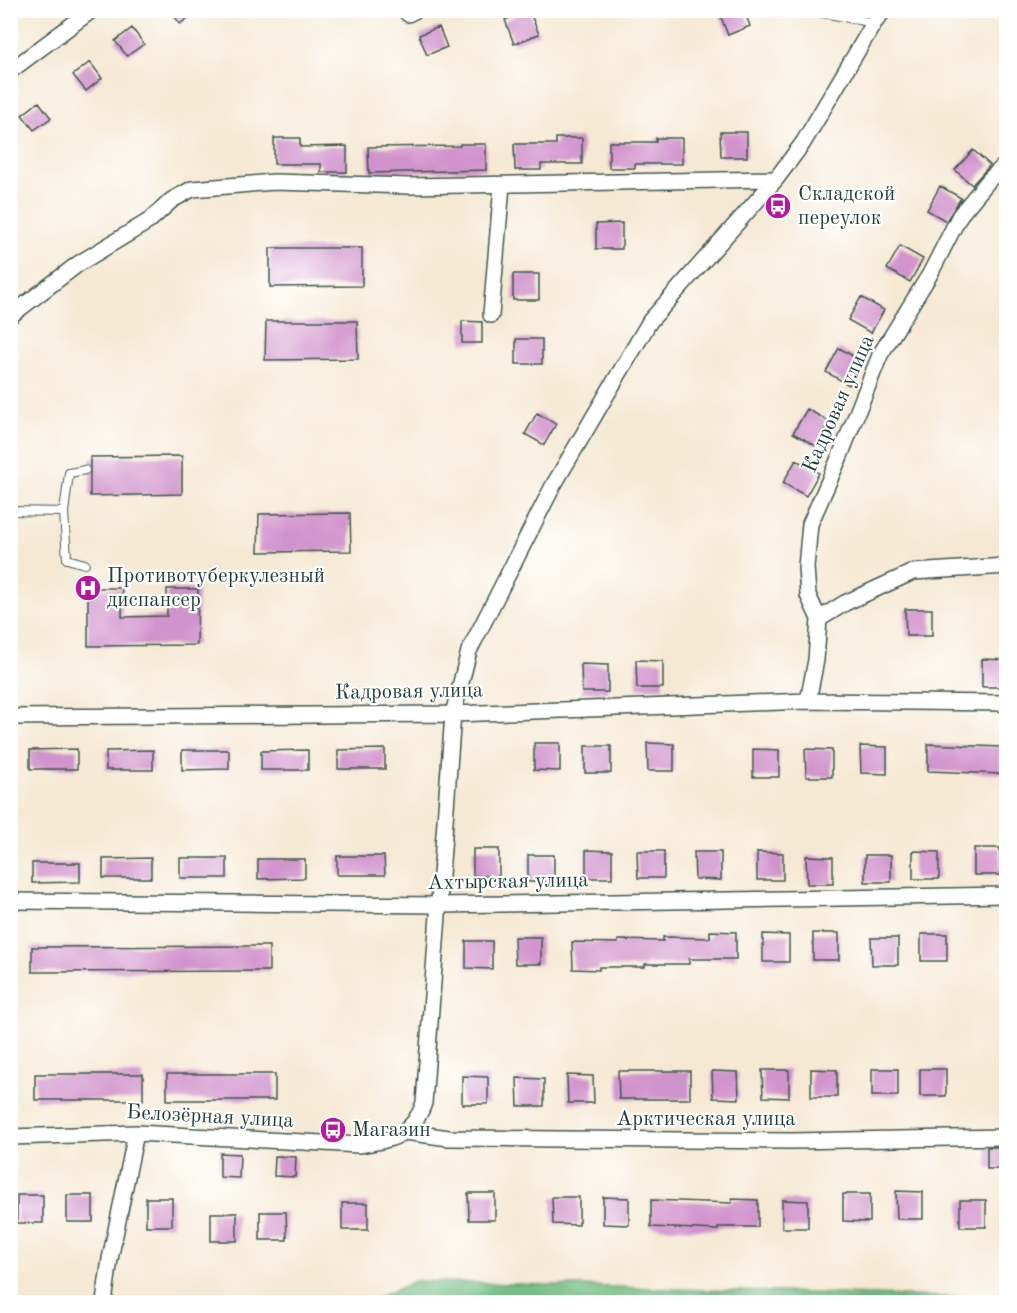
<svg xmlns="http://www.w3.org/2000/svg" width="1017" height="1313" font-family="'Old Standard TT',serif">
<rect width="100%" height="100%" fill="#fff"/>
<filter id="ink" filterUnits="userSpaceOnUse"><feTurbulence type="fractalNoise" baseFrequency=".0167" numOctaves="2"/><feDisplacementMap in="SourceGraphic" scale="12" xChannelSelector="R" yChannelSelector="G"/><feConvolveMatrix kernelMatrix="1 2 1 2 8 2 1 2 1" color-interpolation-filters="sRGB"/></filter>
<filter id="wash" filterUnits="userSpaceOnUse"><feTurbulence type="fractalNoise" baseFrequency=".008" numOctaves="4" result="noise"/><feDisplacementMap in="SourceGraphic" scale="24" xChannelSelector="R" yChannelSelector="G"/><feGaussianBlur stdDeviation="1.35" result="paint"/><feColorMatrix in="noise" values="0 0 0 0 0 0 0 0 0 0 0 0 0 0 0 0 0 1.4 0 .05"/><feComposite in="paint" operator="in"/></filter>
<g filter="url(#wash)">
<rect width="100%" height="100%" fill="#f5e9d4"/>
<path fill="#76be84" stroke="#4a7e5c" stroke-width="1.5" d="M415,1281l591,18v3h-637z"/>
<g id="blocks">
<path fill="#d193cc" d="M170,10h28l-18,14z
M529,10l10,24 -25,10 -9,-24z
M718,10h26l6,16 -22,9z
M439,27l8,20 -20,8 -8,-20z
M132,28l12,16 -17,12 -12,-15z
M90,62l12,16 -16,13 -13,-16z
M39,102l12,16 -17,12 -12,-15z
M720,132h27v25h-26z
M274,138h26v9l47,-1v26h-26v-8h-47z
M556,138h26v26h-41v6h-26l-1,-26h42z
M656,138h26v26h-47v4h-26v-26h47z
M460,144h26v26l-117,3 -1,-26 92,-1z
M973,150l17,15 -18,20 -17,-15z
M940,186l21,12 -15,23 -19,-11z
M622,223v26h-26v-25z
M900,246l23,13 -13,23 -23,-13z
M270,248h92v38l-92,1z
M513,274h26v26h-26z
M861,297l23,13 -13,23 -23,-13z
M266,321h91l1,38 -93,1z
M462,321l20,1v21h-20z
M516,339h26v25h-26z
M839,348l23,13 -13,24 -23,-13z
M807,409l23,13 -14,24 -23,-13z
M537,413l19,11 -12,21 -19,-11z
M182,456v38l-92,2v-39z
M796,460l23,13 -13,23 -23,-13z
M350,513l1,38 -93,1 1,-38z
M88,588h34v29l45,-1v-27h31l-1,56 -109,1z
M905,609h27v27h-26z
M982,659l24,1v27h-24z
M636,660l27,1v27h-26z
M581,664l27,1v27h-26z
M534,743h26v28l-26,-1z
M647,743l27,1v27h-26z
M928,744l73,3v27l-73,-3z
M585,746h26v27h-26z
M860,746l27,1v27l-26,-1z
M77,749v20h-47v-19z
M385,749v20h-47v-19z
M753,749l26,1v27h-26z
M805,749l27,1v27h-26z
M153,750v20h-47v-19z
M182,750h47v19l-47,1z
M308,750v20h-47v-19z
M974,848h26l1,27h-27z
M473,849h26v27h-26z
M586,850l26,1v27h-26z
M637,851h27v27h-26z
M913,851l26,1v27h-26z
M694,852h27v28l-26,-1z
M757,852l26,1v27h-26z
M528,855h26v27h-26z
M865,855h26v27h-26z
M337,856h47l1,19h-48z
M806,856l27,1v27h-26z
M151,858v20h-48v-19z
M180,858h47v20h-47z
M258,859h47v19l-47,1z
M32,863h48v19l-48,1z
M710,931l26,1v27h-47v5h-44v3h-46v3l-26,-1 -1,-27 46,1v-3l45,1v-4l47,1z
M813,933h26v27h-26z
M763,934l26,1v27h-26z
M921,934h26v27h-26z
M514,937h27v27h-26z
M871,938h27v27h-26z
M466,941h26v28l-26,-1z
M269,946v25l-237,1v-25z
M811,1069l26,1v27h-26z
M872,1069h26v27h-26z
M920,1069h26v27h-26z
M762,1070h27v28l-26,-1z
M618,1071h72v28h-71z
M712,1071l26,1 1,27 -26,-1z
M35,1074h108v26h-108z
M167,1074h108v26h-108z
M567,1075l26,1 1,27h-26z
M462,1076l26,1v27h-26z
M517,1078l27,1v27h-26z
M987,1147h18v22h-18z
M220,1153l20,1 -1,24 -19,-1z
M275,1156l21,1 -1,20 -21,-1z
M896,1191l27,1v27h-26z
M468,1193h27v27h-26z
M843,1194h27v28l-27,-1z
M17,1195h26v28h-26z
M67,1195h26v27h-26z
M552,1197h27v28l-26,-1z
M603,1197l26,1v27l-26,-1z
M146,1198h26v28h-26z
M732,1199l26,1v27h-40v3l-67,-3v-27l81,3z
M782,1200l26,1v27h-26z
M960,1200h26v27h-26z
M342,1203h26v27h-26z
M260,1212h26l1,28h-27z
M211,1213h26v28h-26z"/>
</g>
</g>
<g filter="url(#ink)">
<use href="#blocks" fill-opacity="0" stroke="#3f574c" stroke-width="1.5"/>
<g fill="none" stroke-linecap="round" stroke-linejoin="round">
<defs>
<path id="service" d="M809,10l65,13
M10,511l54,1 3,47 18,5
M64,512l5,-39 16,-3"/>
<path id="minor" d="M408,14l8,-4
M10,71l82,-61
M491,315l11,-130
M10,316l68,-52 71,-43 23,-21 20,-11 82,-7 135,4 367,-7
M819,619l-11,-24 -2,-28 4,-43 30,-68 40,-101 50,-81 30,-59 29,-35 17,-16
M808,701l8,-41 3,-41 26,-16 68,-31 93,-6
M10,717l443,-3 355,-13 198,2
M10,901l430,4 566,-10
M405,1132l44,6 343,3 214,-4
M10,1137l126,-4 224,12c32,-6 52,-8 64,-42l29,-389 16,-63 84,-165 97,-165 126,-142 27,-36 71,-120 10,-13
M104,1302l6,-43 26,-126"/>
</defs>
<use href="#service" stroke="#3f574c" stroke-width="10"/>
<use href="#minor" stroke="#3f574c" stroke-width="18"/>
<use href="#service" stroke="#fff" stroke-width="8"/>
<use href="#minor" stroke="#fff" stroke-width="15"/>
</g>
</g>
<defs>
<symbol id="bus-disc" viewBox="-11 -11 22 22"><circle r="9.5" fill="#b5179e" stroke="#fff"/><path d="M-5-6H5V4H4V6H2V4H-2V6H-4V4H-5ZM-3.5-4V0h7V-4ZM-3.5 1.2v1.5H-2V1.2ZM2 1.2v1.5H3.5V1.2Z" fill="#fff"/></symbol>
<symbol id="hospital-disc" viewBox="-11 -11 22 22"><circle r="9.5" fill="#b5179e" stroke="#fff"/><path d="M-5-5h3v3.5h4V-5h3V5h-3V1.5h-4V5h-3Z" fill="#fff"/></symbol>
</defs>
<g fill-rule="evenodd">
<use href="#bus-disc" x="763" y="191" width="30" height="30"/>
<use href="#hospital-disc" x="73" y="573" width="30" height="30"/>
<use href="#bus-disc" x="318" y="1115" width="30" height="30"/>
</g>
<g text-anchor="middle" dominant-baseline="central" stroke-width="4.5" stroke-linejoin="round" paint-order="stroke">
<g font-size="21" fill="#1f3d34" stroke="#fff" text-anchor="start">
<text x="798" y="194">Складской<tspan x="798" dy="24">переулок</tspan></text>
<text x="107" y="576">Противотуберкулезный<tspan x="107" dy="24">диспансер</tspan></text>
<text x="352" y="1130">Магазин</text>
</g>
<g font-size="21" fill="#1f3d34" stroke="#fff">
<text transform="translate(839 404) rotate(-66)">Кадровая улица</text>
<text transform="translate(409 692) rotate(-1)">Кадровая улица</text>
<text transform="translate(508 882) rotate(-1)">Ахтырская улица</text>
<text transform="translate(210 1117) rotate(3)">Белозёрная улица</text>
<text x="706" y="1119">Арктическая улица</text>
</g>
</g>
<rect width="1017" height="1313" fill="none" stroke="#fff" stroke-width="36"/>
</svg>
